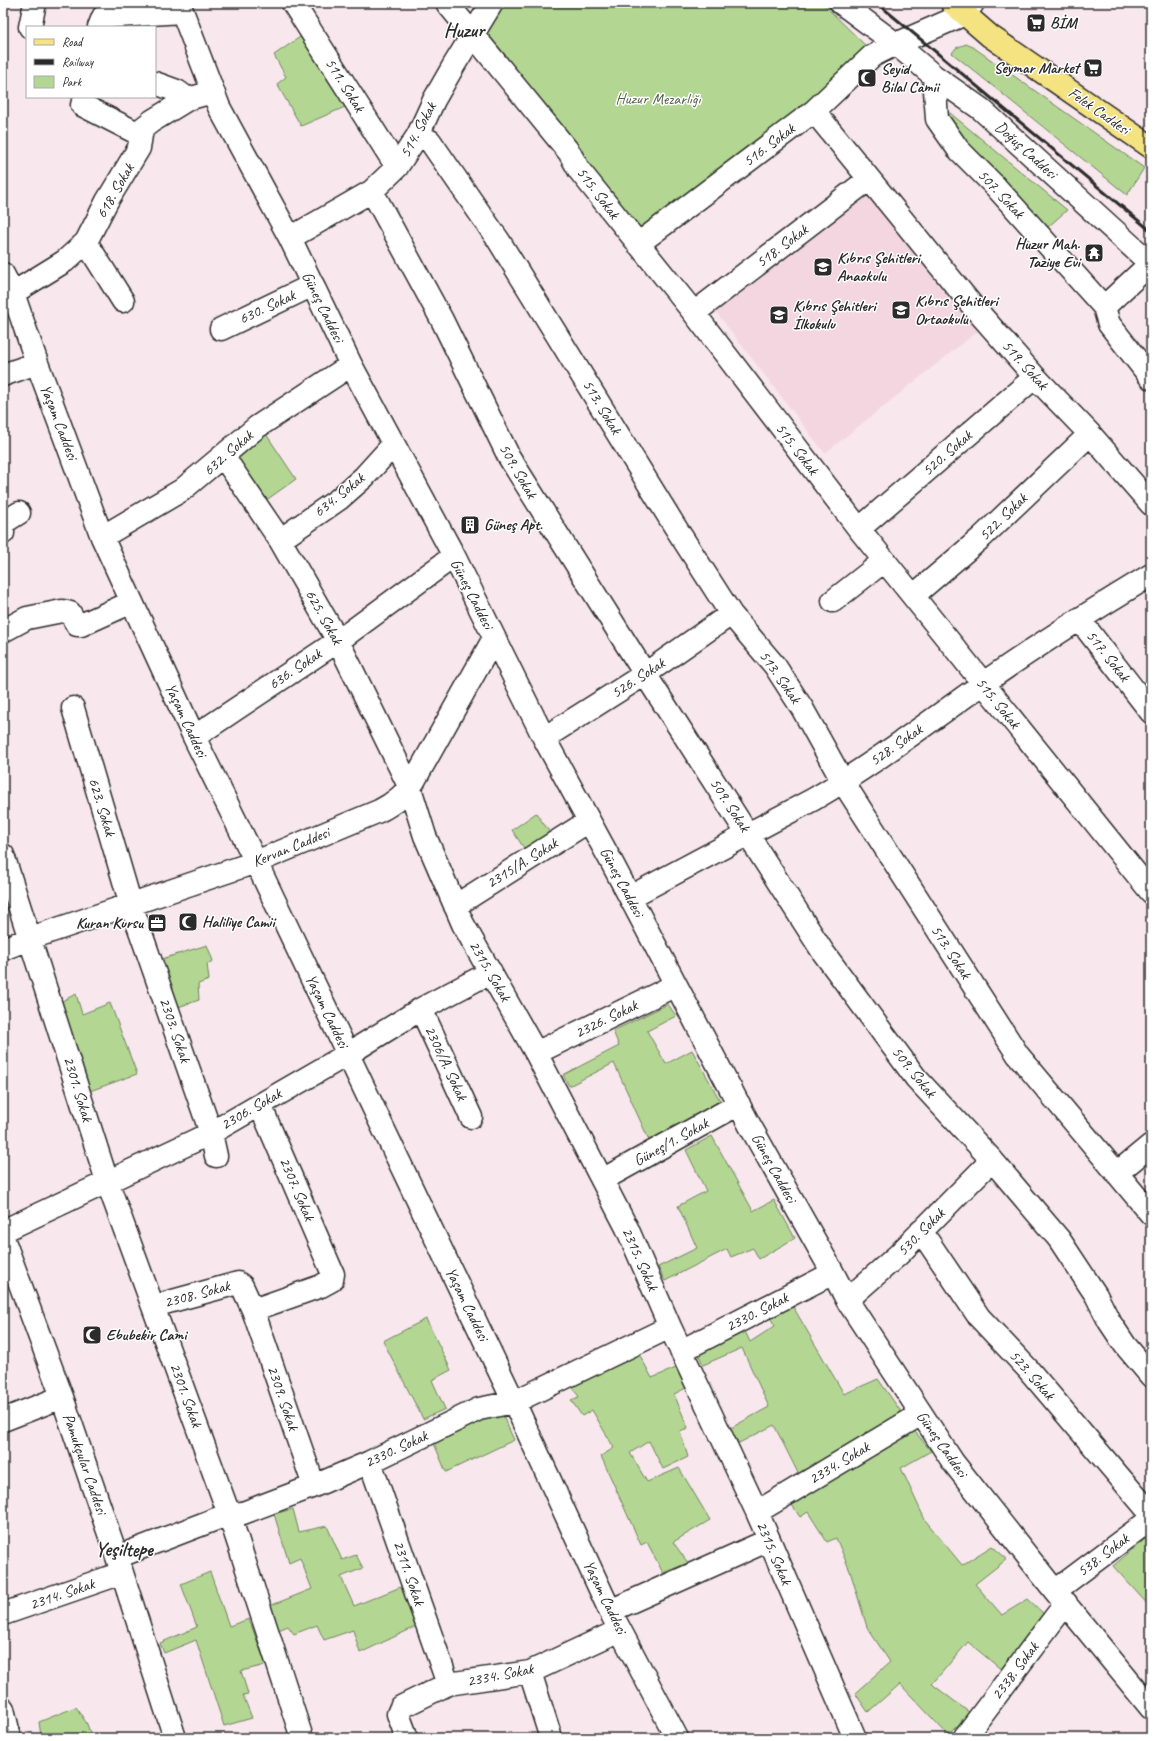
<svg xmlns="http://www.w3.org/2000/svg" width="1154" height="1741" font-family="Caveat,sans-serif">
<rect width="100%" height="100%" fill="#f8e7ed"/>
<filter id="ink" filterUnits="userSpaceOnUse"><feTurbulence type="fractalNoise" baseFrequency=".025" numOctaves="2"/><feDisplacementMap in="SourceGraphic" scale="8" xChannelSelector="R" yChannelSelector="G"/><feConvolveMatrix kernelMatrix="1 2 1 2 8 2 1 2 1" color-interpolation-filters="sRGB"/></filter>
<g filter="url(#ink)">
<path fill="#f3d6e0" d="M870,190l109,140 -154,123 -112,-145z"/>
<path fill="#b3d792" stroke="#6f815e" d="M501,3h321l50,49 -61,54 -177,126 -153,-197z
M303,35l42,72 -44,19 -24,-42 9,-7 -12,-22z
M966,44l7,3 171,121 -17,27 -175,-142 4,-5z
M950,113l117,97 -19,17 -97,-94 -8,-15z
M264,431l32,48 -31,22 -29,-47z
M536,813l17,24 -25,17 -16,-24z
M207,945l6,16 -6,3 2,16 -11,4 1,16 -21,7 -16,-48z
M76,994l6,20 28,-11 27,71 -50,18 -29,-89z
M668,1004l8,12 -29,15 19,33 26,-14 30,54 -73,36 -35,-77 -45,23 -6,-11 56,-29 -6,-15z
M712,1136l41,75 21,-11 21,38 -36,21 -6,-11 -22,9 -4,-8 -62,32 -7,-14 39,-19 -19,-42 28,-15 -20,-41z
M792,1305l52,89 34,-15 26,37 -104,61 -26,-52 -35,18 -10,-14 40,-22 -27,-59 -39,17 -7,-17 47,-21 7,15 25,-16 -4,-7z
M426,1319l25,51 -19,10 13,29 -22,10 -40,-78z
M636,1348l16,30 24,-10 10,20 -12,6 14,34 -8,3 8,26 -25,12 -14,-28 -19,12 17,29 32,-14 31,52 -37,22 15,21 -25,10 -16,-31 -6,3 -40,-89 13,-8 -22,-38 -10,6 -11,-16 8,-3 -9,-14z
M500,1409l14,31 -68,32 -13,-31z
M911,1427l20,24 -30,17 24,52 37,45 30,-19 15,13 -32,25 27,31 26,-16 17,16 -42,56 -35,-29 -36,42 38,29 -22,22 -48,-51 -32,28 -13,-19 35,-31 -23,-35 -17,-56 -14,-33 -9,4 -19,-30 -8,5 -10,-15z
M293,1509l6,23 28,-6 15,34 14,-5 7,13 -22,9 13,29 49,-20 12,41 -55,26 -7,-23 -29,10 -7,-15 -23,9 -6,-8 -12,5 -9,-24 45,-18 -12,-31 -11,5 -15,-49z
M1151,1534v74l-38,-42z
M210,1572l19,54 20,-7 17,46 -25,6 7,23 -5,1 9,23 -28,8 -28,-86 -32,13 -4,-10 37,-16 -16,-43z
M76,1707l11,17 5,14h-54l3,-2 -2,-14z"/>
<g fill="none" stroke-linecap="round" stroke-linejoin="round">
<defs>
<path id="minor" d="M179,3l40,104 71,131 61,127 103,191 90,182 67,123 138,263 84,149 14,27 106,162 102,129 96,117
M293,3l104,164
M447,3l122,149 10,18 115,143 165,216 292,363
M841,3l55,41 38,32 47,33 170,155
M30,27l5,-24
M99,27l4,-10 79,-5
M934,76l3,43 21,30 37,37 109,121 5,17 42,54
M155,83l22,8 11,8
M82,105l59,30
M814,111l157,193 64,73 55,57 61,70
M418,135l12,6 69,100 175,284 57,89 44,52 27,42 41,74 175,273 133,159
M372,191l70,129 67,137 136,217 178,278 93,126 76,82 67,79 37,56 13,26 16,24 26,31
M290,238l82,-47 25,-24 21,-32 16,-35 20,-35 38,-62
M86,242l37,59
M638,244l176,-133 58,-55 24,-12 69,-30 8,-11
M3,274l10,19 24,70 65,174 92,200 62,125 258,540 96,209 67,127
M13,293l52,-32 21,-19 21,-41 32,-53 2,-13 2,-7 9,-7 36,-22 24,-7
M1104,307l46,-43
M694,313l175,-134
M221,329l92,-44
M3,375l34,-12
M223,456l57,84 58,101 72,147 15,48 38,88 73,129 91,175 43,99 87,185 98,226
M859,529l176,-152
M3,533v-10l16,-10
M102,537l80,-47 75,-63 94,-62
M280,540l59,-41 25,-22 29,-32
M913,596l69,-59 108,-103
M833,601l51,-40
M1079,619l72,93
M3,631l24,-13 35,-7 8,2 7,12h4l51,-23
M73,708l58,197 80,228 5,23
M194,737l144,-96 116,-85
M544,738l101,-64 86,-60
M3,855l104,326 122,333 73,224
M630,897l184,-98c58,-34 112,-75 167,-114 55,-39 112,-75 170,-110
M455,906l134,-85
M3,949l28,-11 225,-76 123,-51c14,-7 26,-16 35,-30l80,-143
M421,1009l50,108
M536,1053l140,-68
M1117,1173l34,-28
M602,1180l137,-76
M3,1231l208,-98 137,-79 73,-45 70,-37
M921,1231l58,86 48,51 124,146
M3,1238l59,159 55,160 58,181
M847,1300l51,-45 94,-95
M154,1306l84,-23 4,3 11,24 68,-24 11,-6 1,-6 -73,-169
M253,1310l61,176
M681,1351l152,-78
M3,1420l59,-23
M370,1462l78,222
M757,1512l164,-98
M117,1557l112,-43 14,-1 71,-27 56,-24 109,-53 35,-7 156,-75
M1055,1591l96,-72
M610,1611l159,-71
M3,1614l119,-41
M530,1672l21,66
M3,1709l7,29
M407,1738l-9,-24 3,-7 47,-23 82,-12 90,-42
M964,1738l102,-135"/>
<path id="major" d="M952,3l38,33 161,111"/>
</defs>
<use href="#minor" stroke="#2b2b2b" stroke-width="25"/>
<use href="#major" stroke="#2b2b2b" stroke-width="25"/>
<use href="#minor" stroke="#fff" stroke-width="22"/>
<use href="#major" stroke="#f5e382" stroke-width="22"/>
<path stroke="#2b2b2b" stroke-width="3" d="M877,3l274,228"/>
</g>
</g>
<defs>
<symbol id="supermarket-square" viewBox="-11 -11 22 22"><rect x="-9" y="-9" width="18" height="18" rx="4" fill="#2b2b2b" stroke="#fff"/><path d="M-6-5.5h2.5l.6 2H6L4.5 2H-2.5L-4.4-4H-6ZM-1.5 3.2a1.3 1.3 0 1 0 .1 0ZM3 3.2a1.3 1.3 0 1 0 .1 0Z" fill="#fff"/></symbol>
<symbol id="mosque-square" viewBox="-11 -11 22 22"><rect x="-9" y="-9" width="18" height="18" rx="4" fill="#2b2b2b" stroke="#fff"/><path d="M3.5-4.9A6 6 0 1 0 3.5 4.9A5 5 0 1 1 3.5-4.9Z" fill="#fff"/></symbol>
<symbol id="temple-square" viewBox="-11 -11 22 22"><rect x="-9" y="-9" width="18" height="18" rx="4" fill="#2b2b2b" stroke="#fff"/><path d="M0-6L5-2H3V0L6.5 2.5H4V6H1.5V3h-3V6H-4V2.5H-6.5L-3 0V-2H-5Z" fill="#fff"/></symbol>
<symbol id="school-square" viewBox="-11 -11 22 22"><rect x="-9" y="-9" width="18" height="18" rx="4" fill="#2b2b2b" stroke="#fff"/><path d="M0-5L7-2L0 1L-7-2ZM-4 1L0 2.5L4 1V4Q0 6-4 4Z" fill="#fff"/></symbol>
<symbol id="building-square" viewBox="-11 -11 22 22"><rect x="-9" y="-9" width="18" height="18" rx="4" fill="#2b2b2b" stroke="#fff"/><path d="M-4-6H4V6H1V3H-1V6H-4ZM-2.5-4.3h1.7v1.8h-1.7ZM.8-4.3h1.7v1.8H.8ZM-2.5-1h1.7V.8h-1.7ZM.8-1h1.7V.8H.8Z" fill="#fff"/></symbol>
<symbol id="office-square" viewBox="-11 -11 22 22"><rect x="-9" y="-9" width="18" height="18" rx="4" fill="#2b2b2b" stroke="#fff"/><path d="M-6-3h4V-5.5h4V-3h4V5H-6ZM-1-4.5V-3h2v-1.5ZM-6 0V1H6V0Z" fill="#fff"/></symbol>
</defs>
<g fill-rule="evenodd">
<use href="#supermarket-square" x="1025" y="12" width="22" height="22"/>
<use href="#supermarket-square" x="1082" y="57" width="22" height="22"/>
<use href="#mosque-square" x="856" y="67" width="22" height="22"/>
<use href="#temple-square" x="1083" y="242" width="22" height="22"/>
<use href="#school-square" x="812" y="256" width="22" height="22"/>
<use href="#school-square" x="890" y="299" width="22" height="22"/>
<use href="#school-square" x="768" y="304" width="22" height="22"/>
<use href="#building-square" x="459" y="514" width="22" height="22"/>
<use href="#mosque-square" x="177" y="911" width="22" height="22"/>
<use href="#office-square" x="146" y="912" width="22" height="22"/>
<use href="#mosque-square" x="81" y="1324" width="22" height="22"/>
</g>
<g text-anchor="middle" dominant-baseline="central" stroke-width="3" stroke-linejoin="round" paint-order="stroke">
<g font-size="16" font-weight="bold" fill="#2b2b2b" stroke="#fff" text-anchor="start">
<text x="1050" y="23">BİM</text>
<text x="1079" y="68" text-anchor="end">Seymar Market</text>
<text x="881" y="69">Seyid<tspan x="881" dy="18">Bilal Camii</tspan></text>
<text x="1080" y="244" text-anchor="end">Huzur Mah.<tspan x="1080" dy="18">Taziye Evi</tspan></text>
<text x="837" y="258">Kıbrıs Şehitleri<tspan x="837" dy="18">Anaokulu</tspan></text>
<text x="915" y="301">Kıbrıs Şehitleri<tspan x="915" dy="18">Ortaokulu</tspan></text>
<text x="793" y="306">Kıbrıs Şehitleri<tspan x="793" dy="18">İlkokulu</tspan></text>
<text x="484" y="525">Güneş Apt.</text>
<text x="202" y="922">Haliliye Camii</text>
<text x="143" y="923" text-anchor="end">Kuran Kursu</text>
<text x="106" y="1335">Ebubekir Cami</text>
</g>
<g font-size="16" fill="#2b2b2b" stroke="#fff">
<text transform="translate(345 85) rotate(58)">511. Sokak</text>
<text transform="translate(1099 111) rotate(35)">Felek Caddesi</text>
<text transform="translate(418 130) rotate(-62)">514. Sokak</text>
<text transform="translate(769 145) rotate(-37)">516. Sokak</text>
<text transform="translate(1026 150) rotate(42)">Doğuş Caddesi</text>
<text transform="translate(115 191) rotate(-60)">618. Sokak</text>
<text transform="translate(598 193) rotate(53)">515. Sokak</text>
<text transform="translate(1001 194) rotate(47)">507. Sokak</text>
<text transform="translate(782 246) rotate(-37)">518. Sokak</text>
<text transform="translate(267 307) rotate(-25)">630. Sokak</text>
<text transform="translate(323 307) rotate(64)">Güneş Caddesi</text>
<text transform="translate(1025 365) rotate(48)">519. Sokak</text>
<text transform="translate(602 407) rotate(59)">513. Sokak</text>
<text transform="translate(59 422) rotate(69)">Yaşam Caddesi</text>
<text transform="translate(797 449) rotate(53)">515. Sokak</text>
<text transform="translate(228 453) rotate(-41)">632. Sokak</text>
<text transform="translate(947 453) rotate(-41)">520. Sokak</text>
<text transform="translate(518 471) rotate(60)">509. Sokak</text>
<text transform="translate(339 495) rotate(-39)">634. Sokak</text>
<text transform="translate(1003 517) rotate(-44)">522. Sokak</text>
<text transform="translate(472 594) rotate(63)">Güneş Caddesi</text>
<text transform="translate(324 617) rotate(61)">625. Sokak</text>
<text transform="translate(1108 656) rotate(52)">517. Sokak</text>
<text transform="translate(295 669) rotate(-34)">636. Sokak</text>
<text transform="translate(780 677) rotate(55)">513. Sokak</text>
<text transform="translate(638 678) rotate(-33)">526. Sokak</text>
<text transform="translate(998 703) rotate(51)">515. Sokak</text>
<text transform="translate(186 720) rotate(65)">Yaşam Caddesi</text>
<text transform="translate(896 745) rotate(-35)">528. Sokak</text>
<text transform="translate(730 805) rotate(57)">509. Sokak</text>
<text transform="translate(102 807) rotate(73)">623. Sokak</text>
<text transform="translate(291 847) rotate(-22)">Kervan Caddesi</text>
<text transform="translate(522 863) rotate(-32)">2315/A. Sokak</text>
<text transform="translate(622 882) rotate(62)">Güneş Caddesi</text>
<text transform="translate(951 952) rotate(57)">513. Sokak</text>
<text transform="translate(490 971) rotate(60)">2315. Sokak</text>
<text transform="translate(327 1011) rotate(64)">Yaşam Caddesi</text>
<text transform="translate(606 1019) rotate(-26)">2326. Sokak</text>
<text transform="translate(175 1030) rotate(71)">2303. Sokak</text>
<text transform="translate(446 1063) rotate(65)">2306/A. Sokak</text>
<text transform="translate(914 1072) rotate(51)">509. Sokak</text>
<text transform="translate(78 1089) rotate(73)">2301. Sokak</text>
<text transform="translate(251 1109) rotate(-30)">2306. Sokak</text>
<text transform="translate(671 1142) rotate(-29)">Güneş/1. Sokak</text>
<text transform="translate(774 1168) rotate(61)">Güneş Caddesi</text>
<text transform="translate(297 1189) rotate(67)">2307. Sokak</text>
<text transform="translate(921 1232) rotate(-45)">530. Sokak</text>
<text transform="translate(640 1259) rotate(66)">2315. Sokak</text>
<text transform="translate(197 1294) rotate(-15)">2308. Sokak</text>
<text transform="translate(467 1304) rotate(64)">Yaşam Caddesi</text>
<text transform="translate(757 1312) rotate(-27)">2330. Sokak</text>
<text transform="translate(1032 1375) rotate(49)">523. Sokak</text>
<text transform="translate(186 1395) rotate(70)">2301. Sokak</text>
<text transform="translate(283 1398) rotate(71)">2309. Sokak</text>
<text transform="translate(942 1444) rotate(55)">Güneş Caddesi</text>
<text transform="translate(396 1449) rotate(-25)">2330. Sokak</text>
<text transform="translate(839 1463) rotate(-31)">2334. Sokak</text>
<text transform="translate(85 1464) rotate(71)">Pamukçular Caddesi</text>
<text transform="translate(774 1553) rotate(67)">2315. Sokak</text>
<text transform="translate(1103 1555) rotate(-37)">538. Sokak</text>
<text transform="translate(409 1573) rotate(71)">2311. Sokak</text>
<text transform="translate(62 1594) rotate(-19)">2314. Sokak</text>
<text transform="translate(605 1597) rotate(64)">Yaşam Caddesi</text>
<text transform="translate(1015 1671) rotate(-53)">2338. Sokak</text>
<text transform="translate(500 1675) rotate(-11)">2334. Sokak</text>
</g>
<g font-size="16" fill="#545f4a" stroke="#fff">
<text x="658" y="99">Huzur Mezarlığı</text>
</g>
<g font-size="20" font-weight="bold" fill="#2b2b2b" stroke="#fff">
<text x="464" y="30">Huzur</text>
<text x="124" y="1549">Yeşiltepe</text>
</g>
</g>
<rect width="1154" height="1741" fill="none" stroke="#fff" stroke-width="16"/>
<rect x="8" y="8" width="1138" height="1725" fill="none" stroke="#2b2b2b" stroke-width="1.5" filter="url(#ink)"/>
<rect x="26" y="26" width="130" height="72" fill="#ffffff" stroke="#aaaaaa"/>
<rect x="34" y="39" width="20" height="6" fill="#f5e382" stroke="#aaaaaa"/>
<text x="62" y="46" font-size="12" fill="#2b2b2b">Road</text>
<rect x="34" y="59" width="20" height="6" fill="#2b2b2b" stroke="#aaaaaa"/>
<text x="62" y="66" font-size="12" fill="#2b2b2b">Railway</text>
<rect x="34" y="76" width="20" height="12" fill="#b3d792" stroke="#aaaaaa"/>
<text x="62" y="86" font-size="12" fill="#2b2b2b">Park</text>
</svg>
